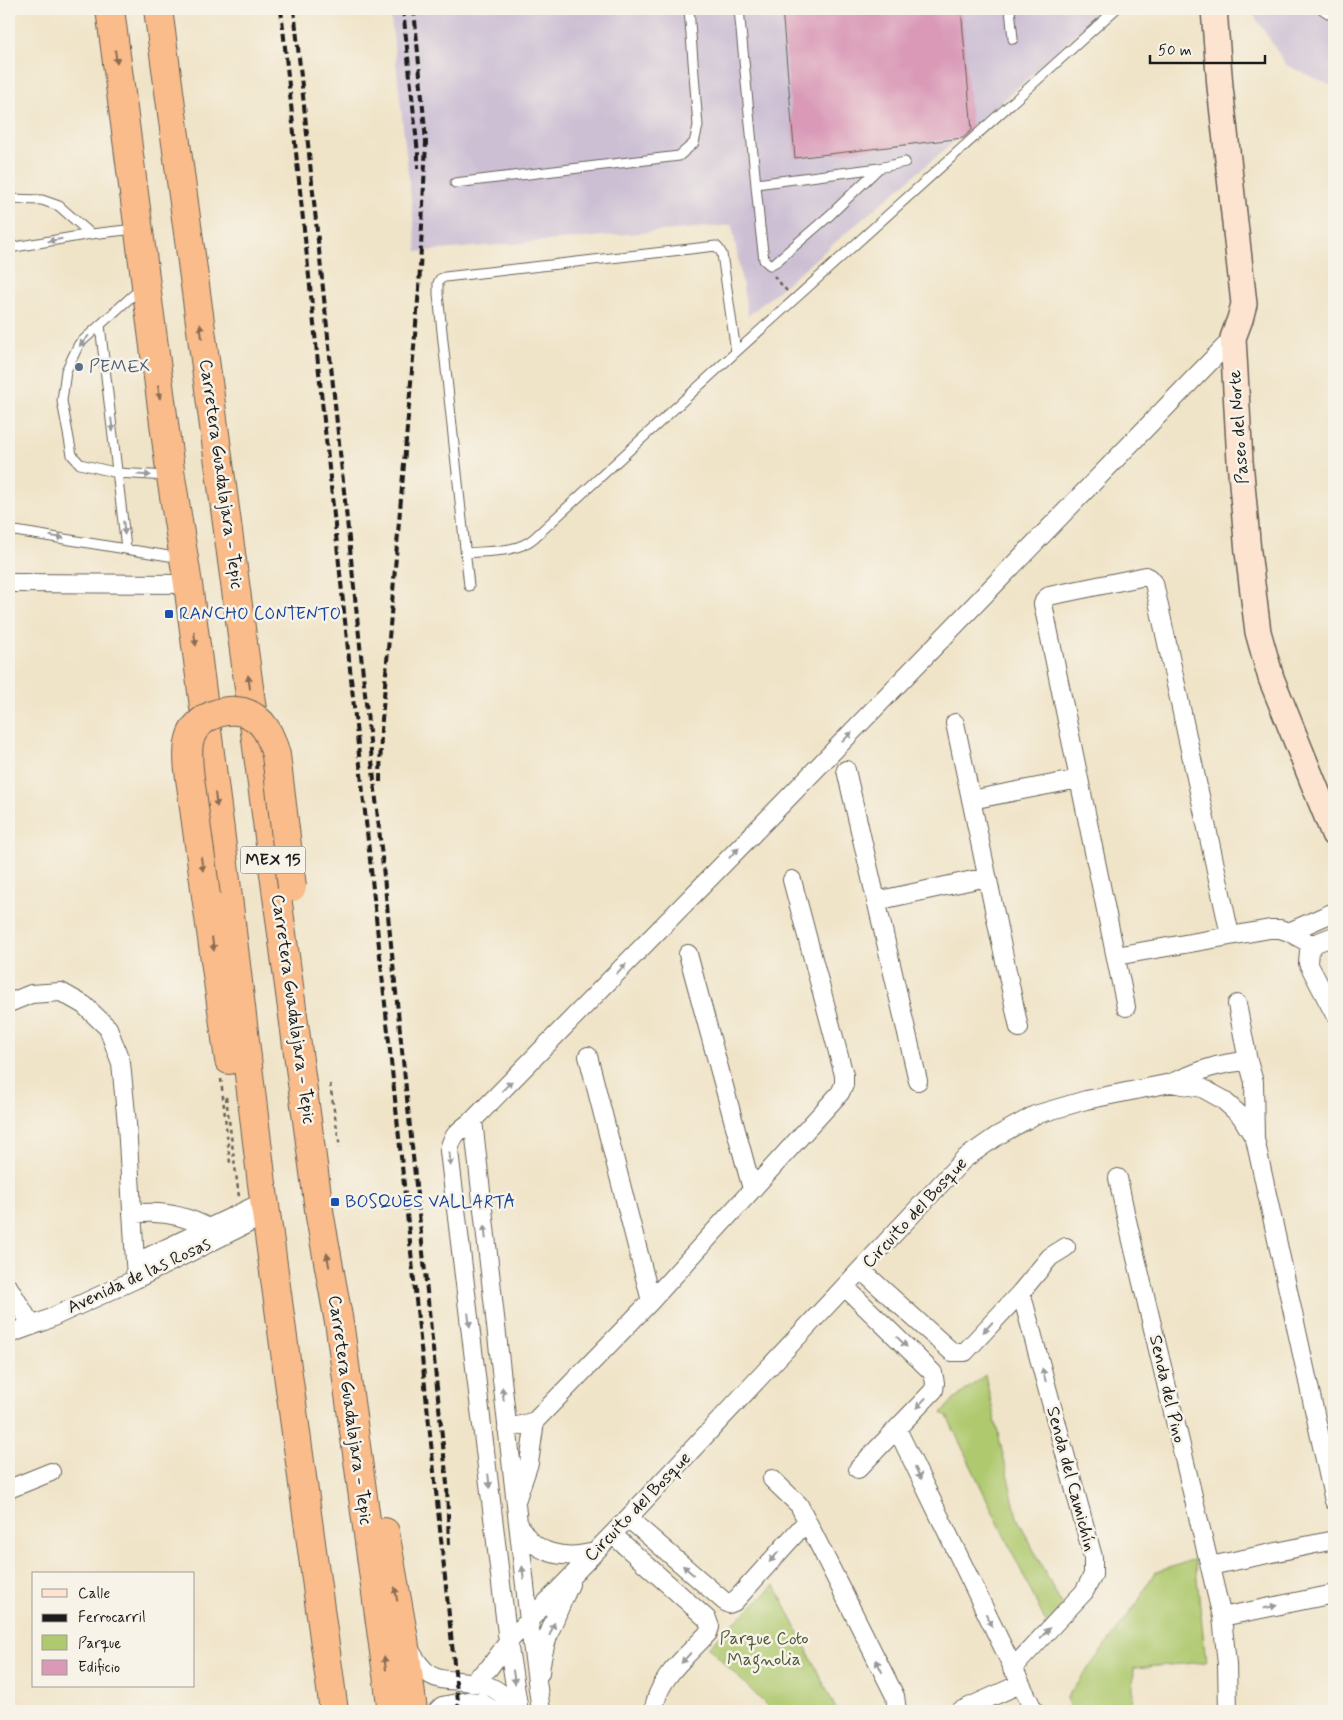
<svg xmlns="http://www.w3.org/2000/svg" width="1343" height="1720" font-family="Mynerve,sans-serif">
<rect width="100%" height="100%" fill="#f7f3e8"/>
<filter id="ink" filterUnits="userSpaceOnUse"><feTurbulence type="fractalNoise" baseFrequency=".02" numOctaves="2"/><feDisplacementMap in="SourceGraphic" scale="10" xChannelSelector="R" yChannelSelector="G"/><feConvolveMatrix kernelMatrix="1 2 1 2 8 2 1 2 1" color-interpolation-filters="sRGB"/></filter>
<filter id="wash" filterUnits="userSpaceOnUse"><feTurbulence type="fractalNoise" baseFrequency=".0096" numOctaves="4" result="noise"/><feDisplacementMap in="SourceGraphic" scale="20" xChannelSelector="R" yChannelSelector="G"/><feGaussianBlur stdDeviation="1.12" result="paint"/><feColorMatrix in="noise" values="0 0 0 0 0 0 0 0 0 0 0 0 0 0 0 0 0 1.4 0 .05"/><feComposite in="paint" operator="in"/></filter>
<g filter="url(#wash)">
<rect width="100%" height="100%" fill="#f0e4c8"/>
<path fill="#ccbfd4" d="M390,9h714l-96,87 -260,220 -16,-91 -315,27z
M1250,9h84v78l-48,-22z"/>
<path fill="#afc96e" stroke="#667245" d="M985,1375l32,142 45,89 -15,19 -100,-209 -5,-3 9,-11z
M1195,1559l11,103 -72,6 -2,43h-62l-3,-14 71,-95 16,-29z
M775,1585l62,126h-65l-64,-64z"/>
<g id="blocks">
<path fill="#d999b7" d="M782,9h179l11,121 -9,8 -168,20z"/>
</g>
</g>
<g filter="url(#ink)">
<use href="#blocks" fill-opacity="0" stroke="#666258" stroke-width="1"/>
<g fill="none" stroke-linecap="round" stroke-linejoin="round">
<defs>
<path id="lane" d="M739,9l21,218 4,33 6,5 7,-4 53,-46 49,-47
M1010,9l3,30
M1322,9l12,8
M455,183l224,-27 15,-13 4,-17 -9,-117
M756,184l123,-16 26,-6
M9,199l33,1 17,6 32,28
M9,248l82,-14 44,-5
M141,288l-62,56 -13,27 -4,30 10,54 8,9 38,9 49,3
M100,325l26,223
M9,530l172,28
M466,553c22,-2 51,0 68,-15l202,-186 380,-343
M469,586l-31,-292v-11l2,-4 5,-2 271,-31 3,3 3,5 14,98"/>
<path id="street" d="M9,583l179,1
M955,723l64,305
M846,770l72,311
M971,800l108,-21
M876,901l111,-24
M1289,932l45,-20
M1316,943l-7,8 -1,12 26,50
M688,954l64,235
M1116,956l154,-27h10l9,3 20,11h7l18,-7
M9,1003l22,-9 30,-2 23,13 24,23 13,35 6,61 9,155
M1237,1004l11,57
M1126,1007l-83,-403 2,-5 4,-3 97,-20 4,2 4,5 76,352
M588,1056l63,245
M1171,1083c28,-12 46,-20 77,-22l6,21 1,56
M473,1120l56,501 12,90
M1118,1178l7,34 97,405 5,47 1,47
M132,1214c27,-4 53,1 77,14
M135,1263l130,-62
M861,1270l91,82h13l56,-60 29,-35 16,-10
M845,1287l88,86 2,10 -1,7 -76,79
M9,1288l23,38
M9,1334l33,-12 94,-43 131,-65
M507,1429l28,-8 116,-120 189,-208 4,-8v-10l-52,-195
M897,1429l137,282
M772,1479l27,26 96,191 2,15
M9,1489l42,-17
M516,1501l13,-38 6,-42
M628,1518l96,83 5,3 5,-2 73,-81
M519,1524c14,31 46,36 76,28
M613,1535l94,84 3,8 -2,6c-20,22 -52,46 -54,78
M1210,1566l124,-26
M1222,1617l112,-23
M409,1648c24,45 37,26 76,37 14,4 24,15 33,26
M1012,1669l72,-77 9,-17v-18l-72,-265
M540,1673c2,-30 18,-61 30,-89
M471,1683l18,-15 19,-26 120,-124 336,-359 33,-23 38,-21 51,-15 85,-17 31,5 20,11 19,17 14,23 79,362
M437,1711l5,-5 25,-5 13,1 15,9
M519,1711l-11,-69 -59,-491c3,-17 11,-21 24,-31l312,-319 448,-463
M960,1711l60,-27"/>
<path id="secondary" d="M1214,9l6,78 24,217 -4,15 -7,19 7,123 8,91 10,80 13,46 63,156"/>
<path id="highway" d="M110,9l61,468 17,107 32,246 42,354 72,527
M158,9l162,1208 20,111 52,383
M206,896l23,164
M385,1532l19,107 9,72"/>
</defs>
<use href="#lane" stroke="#666258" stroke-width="11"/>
<use href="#street" stroke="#666258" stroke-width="20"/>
<use href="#secondary" stroke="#666258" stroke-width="28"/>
<use href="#highway" stroke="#666258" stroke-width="30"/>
<path stroke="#666258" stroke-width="2.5" stroke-dasharray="4 4" stroke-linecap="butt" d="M774,276l13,15
M221,1079l9,84 4,-1
M330,1084l10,64
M226,1097l13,100
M1111,1711v-5"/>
<use href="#lane" stroke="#fff" stroke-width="9"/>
<use href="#street" stroke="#fff" stroke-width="18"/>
<use href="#secondary" stroke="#fde4d0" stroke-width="25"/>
<use href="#highway" stroke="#f9bc8a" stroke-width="28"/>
<path stroke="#1c1c1c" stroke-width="4" stroke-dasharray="8 4" stroke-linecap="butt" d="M281,9l178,1702
M294,9l153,1475 2,63
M403,9l15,145v15
M380,782l1,-51 38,-442 7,-147 -12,-133"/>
<defs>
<path id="highway-bridge" d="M206,896c-4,-32 -9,-64 -13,-96 -2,-18 -7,-39 -4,-57 4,-24 32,-36 54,-31 21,6 28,24 33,43l16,132"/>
</defs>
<use href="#highway-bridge" stroke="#666258" stroke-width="30" stroke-linecap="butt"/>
<use href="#highway-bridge" stroke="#f9bc8a" stroke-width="28"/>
</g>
<defs><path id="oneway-solid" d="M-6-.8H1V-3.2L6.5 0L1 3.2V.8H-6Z" transform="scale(1.25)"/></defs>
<g fill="#8a6c53">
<use href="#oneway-solid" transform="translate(116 57) rotate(83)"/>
<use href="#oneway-solid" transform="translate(201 331) rotate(-98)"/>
<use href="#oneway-solid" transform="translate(159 392) rotate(82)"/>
<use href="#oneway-solid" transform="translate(195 639) rotate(82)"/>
<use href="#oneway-solid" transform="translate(249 682) rotate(-98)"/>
<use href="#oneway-solid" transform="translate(216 800) rotate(82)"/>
<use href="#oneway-solid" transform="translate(202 864) rotate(82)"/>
<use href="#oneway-solid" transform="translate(213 944) rotate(82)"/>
<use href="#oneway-solid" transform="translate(328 1260) rotate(-100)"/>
<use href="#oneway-solid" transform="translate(396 1594) rotate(-100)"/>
<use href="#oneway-solid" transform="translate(385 1663) rotate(-98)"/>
</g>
<g fill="#999">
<use href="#oneway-solid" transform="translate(55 240) rotate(170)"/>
<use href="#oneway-solid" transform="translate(84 341) rotate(132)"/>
<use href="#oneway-solid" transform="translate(112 425) rotate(83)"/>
<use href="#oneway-solid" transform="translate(144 475) rotate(4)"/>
<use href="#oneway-solid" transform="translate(124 528) rotate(84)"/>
<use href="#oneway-solid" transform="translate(57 537) rotate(9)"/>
<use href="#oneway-solid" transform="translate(847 737) rotate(-46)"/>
<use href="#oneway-solid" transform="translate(734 853) rotate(-46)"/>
<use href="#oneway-solid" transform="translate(621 969) rotate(-46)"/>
<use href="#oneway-solid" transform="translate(507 1086) rotate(-46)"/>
<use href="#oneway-solid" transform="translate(450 1159) rotate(84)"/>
<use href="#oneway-solid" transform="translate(485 1232) rotate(-96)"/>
<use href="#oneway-solid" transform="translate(469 1320) rotate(83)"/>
<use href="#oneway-solid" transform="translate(988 1327) rotate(133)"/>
<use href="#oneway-solid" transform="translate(902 1342) rotate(45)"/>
<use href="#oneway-solid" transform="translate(1044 1375) rotate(-105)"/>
<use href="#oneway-solid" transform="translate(503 1394) rotate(-96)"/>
<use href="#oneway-solid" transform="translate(921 1403) rotate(133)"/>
<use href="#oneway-solid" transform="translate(918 1473) rotate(64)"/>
<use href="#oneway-solid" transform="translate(489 1481) rotate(83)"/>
<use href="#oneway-solid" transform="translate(774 1557) rotate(132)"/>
<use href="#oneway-solid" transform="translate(688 1570) rotate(-139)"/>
<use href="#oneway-solid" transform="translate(523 1573) rotate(-96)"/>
<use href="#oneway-solid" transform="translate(1270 1607) rotate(-12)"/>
<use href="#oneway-solid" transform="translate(989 1620) rotate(64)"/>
<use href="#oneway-solid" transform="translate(552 1629) rotate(-69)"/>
<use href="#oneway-solid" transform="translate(1045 1633) rotate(-47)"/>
<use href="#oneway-solid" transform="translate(686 1658) rotate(133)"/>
<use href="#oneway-solid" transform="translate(879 1666) rotate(-117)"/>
<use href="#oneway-solid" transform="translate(514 1677) rotate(81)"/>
</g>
</g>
<circle fill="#5c6f8a" stroke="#f7f3e8" stroke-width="2" cx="79" cy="367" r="5"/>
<g fill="#1a4fb4" stroke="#f7f3e8" stroke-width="2">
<rect x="164" y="609" width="10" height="10" rx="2.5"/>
<rect x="330" y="1197" width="10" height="10" rx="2.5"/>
</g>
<g text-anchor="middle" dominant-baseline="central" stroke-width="5" stroke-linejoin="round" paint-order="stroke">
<rect fill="#f7f3e8" stroke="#5e5c59" stroke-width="1" x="240.5" y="846.5" width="65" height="27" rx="4"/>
<g font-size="16" font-weight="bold" fill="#1c1c1c">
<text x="273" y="860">MEX 15</text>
</g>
<g font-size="18" fill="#4e5e75" stroke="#f7f3e8" text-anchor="start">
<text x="89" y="367">PEMEX</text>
</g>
<g font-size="18" fill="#1c1c1c" stroke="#f7f3e8">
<text transform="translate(1239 427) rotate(-94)">Paseo del Norte</text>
<text transform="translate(221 474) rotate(82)">Carretera Guadalajara - Tepic</text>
<text transform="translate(293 1009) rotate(82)">Carretera Guadalajara - Tepic</text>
<text transform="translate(915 1213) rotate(-47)">Circuito del Bosque</text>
<text transform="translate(139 1276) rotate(-25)">Avenida de las Rosas</text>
<text transform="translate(1167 1389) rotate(77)">Senda del Pino</text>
<text transform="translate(350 1410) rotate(82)">Carretera Guadalajara - Tepic</text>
<text transform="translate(1071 1479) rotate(75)">Senda del Camichín</text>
<text transform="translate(638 1507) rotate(-46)">Circuito del Bosque</text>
</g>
<g font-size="18" fill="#164399" stroke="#f7f3e8" text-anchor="start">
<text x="179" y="614">RANCHO CONTENTO</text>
<text x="345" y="1202">BOSQUES VALLARTA</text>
</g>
<g font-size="18" fill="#4f5939" stroke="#f7f3e8">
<text x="764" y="1639">Parque Coto<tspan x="764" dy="21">Magnolia</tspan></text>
</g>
</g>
<rect width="1343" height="1720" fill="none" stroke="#f7f3e8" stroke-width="30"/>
<rect x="32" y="1572" width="162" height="115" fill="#f7f3e8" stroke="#9f9d96"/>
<rect x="42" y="1589" width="25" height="8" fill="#fde4d0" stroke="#9f9d96"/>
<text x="78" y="1598" font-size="15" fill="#1c1c1c">Calle</text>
<rect x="42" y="1614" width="25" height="8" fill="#1c1c1c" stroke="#9f9d96"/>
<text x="78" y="1622" font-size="15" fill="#1c1c1c">Ferrocarril</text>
<rect x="42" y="1635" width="25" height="15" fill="#afc96e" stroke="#9f9d96"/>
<text x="78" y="1648" font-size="15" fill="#1c1c1c">Parque</text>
<rect x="42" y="1660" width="25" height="15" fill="#d999b7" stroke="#9f9d96"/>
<text x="78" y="1672" font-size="15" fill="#1c1c1c">Edificio</text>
<path d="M1150 55v8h115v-8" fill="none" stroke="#1c1c1c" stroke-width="2.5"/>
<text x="1158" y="55" font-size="15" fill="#1c1c1c" stroke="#f7f3e8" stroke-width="4" paint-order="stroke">50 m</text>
</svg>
